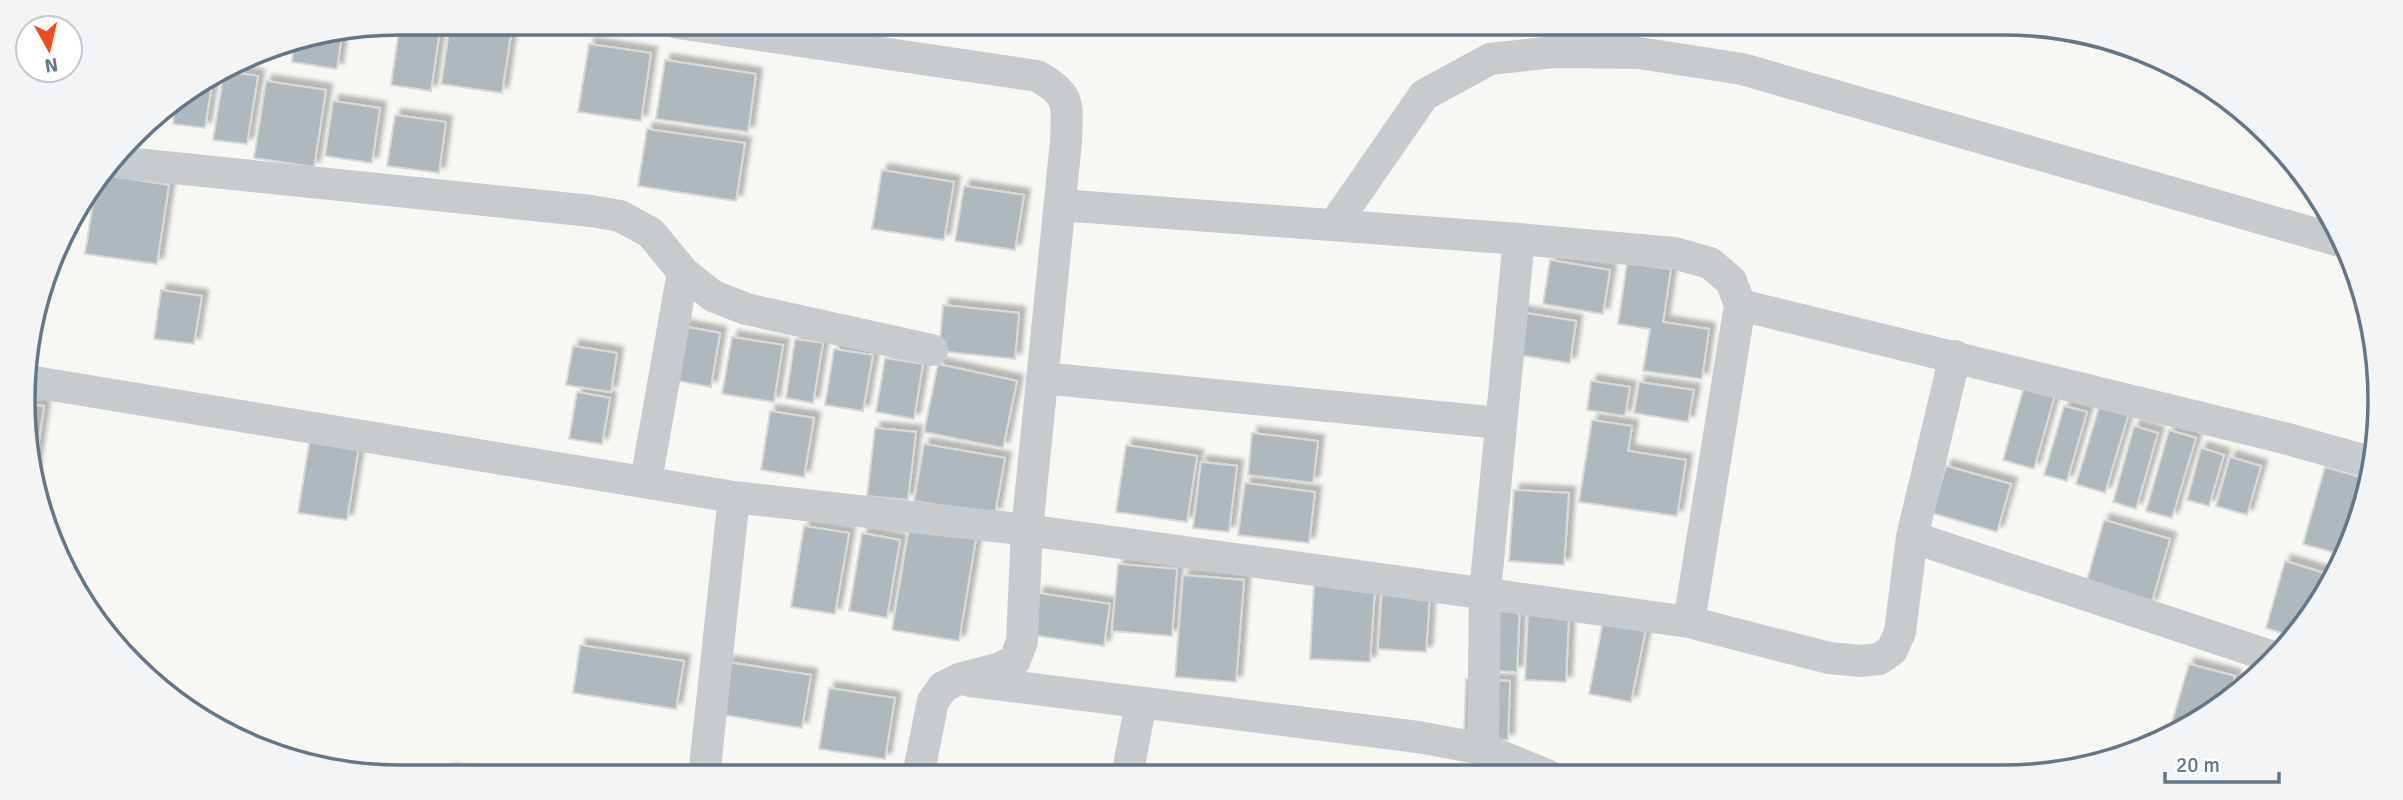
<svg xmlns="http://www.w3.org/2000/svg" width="2403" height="800" font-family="Signika,sans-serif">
<defs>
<filter id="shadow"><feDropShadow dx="6" dy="-6" stdDeviation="2" flood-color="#0004"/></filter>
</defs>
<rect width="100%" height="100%" fill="#f7f7f4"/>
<path fill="#afb8be" stroke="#d9d9d6" stroke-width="2" filter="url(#shadow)" d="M400,23h41l-10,68 -40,-6z
M450,25l61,9 -9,59 -61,-9z
M342,34l-5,35 -45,-7 2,-18z
M589,44l62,9 -10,68 -63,-9z
M665,60l91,14 -8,58 -92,-13z
M224,71l34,5 -11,68 -34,-4z
M213,78l-8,50 -32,-4 3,-23z
M266,81l60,9 -12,77 -60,-9z
M333,101l47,7 -8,55 -47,-7z
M395,115l51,7 -7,51 -52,-7z
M647,129l98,14 -9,58 -98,-15z
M882,170l72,12 -10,58 -72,-11z
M106,175l63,10 -12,79 -72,-10 10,-64z
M964,186l60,9 -9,55 -60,-9z
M1550,260l60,10 -7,44 -60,-10z
M1627,263l44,6 -8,53 46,7 -7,50 -59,-8 7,-42 -32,-5z
M161,290l41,6 -8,48 -40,-5z
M943,305l76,8 -4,46 -76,-8z
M1519,312l57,9 -6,42 -57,-9z
M677,325l43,8 -9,54 -43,-8z
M732,337l51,8 -9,57 -52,-8z
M795,339l28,4 -10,60 -27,-5z
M573,346l44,7 -6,39 -45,-7z
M834,349l39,6 -10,56 -38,-6z
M885,358l38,6 -9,55 -38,-7z
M938,364l79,17 -14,67 -79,-16z
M1591,381l39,6 -5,29 -38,-6z
M1639,382l55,8 -6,32 -54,-9z
M2025,383l31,8 -22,78 -31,-9z
M577,392l33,6 -8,46 -33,-5z
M29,404l15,2 -10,68z
M2100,404l29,9 -24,80 -29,-9z
M2064,406l23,6 -20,69 -23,-6z
M770,411l44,7 -10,59 -43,-7z
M1592,420l40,6 -4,25 58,9 -9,56 -98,-14z
M2134,426l24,7 -22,76 -23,-7z
M875,428l41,4 -8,68 -41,-4z
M2169,430l27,8 -24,80 -26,-7z
M1252,433l66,8 -5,42 -65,-8z
M310,438l49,8 -12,74 -49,-7z
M924,444l81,14 -10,56 -81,-13z
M1126,445l71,11 -10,66 -71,-10z
M2201,448l23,7 -15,51 -22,-6z
M2230,457l31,9 -14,49 -31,-9z
M1201,462l36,4 -8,66 -36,-4z
M1946,466l65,18 -14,48 -65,-19z
M2325,467l42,12 -24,76 -40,-11z
M1245,483l70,9 -6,51 -71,-8z
M1514,490l55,3 -5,72 -55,-4z
M2104,520l66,19 -19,66 -66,-18z
M804,526l45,7 -14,81 -44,-7z
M909,527l67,11 -17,103 -67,-11z
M862,533l38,7 -13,78 -38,-7z
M2285,561l39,12 -11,36 -22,27 -25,-8z
M1118,564l59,5 -5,67 -60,-5z
M1183,575l61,5 -8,102 -61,-5z
M1314,584l61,4 -5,74 -60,-3z
M1382,589l48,4 -4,59 -48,-3z
M1038,593l72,11 -6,42 -72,-11z
M1477,598l43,1 -3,73 -43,-2z
M1528,611l41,2 -3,69 -41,-2z
M1604,616l43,8 -16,78 -42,-8z
M580,645l104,16 -8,48 -103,-16z
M727,662l84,13 -9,53 -84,-14z
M2189,664l46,12 -7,23 -56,38 -4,-1z
M1466,679l44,2 -2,59 -44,-2z
M829,688l66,10 -10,61 -66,-10z
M448,770l46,7h-47z"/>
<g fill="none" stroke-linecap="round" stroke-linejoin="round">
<path stroke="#c7cbce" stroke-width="32" d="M678,23l359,53c35,19 30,29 29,65l-39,389 -5,111 -7,19 -14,8 -42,11 -16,8 -10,14 -15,75
M116,162l475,49 29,5 31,17 32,39 30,24 33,13 186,41
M1060,205l459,34 155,14 36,10 21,18 9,24 -51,317
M1334,225l90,-130 66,-36 64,-7 85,1 103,16 598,172
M1740,305l544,133 86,24
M1042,378l458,45
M28,381l706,116 293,33 662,92 140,36 32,3 18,-2 13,-9 8,-18 12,-95 361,120
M646,481l37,-209
M1912,537l43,-181
M970,681l448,56 65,12 64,26
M1483,749l2,-157 34,-353
M1127,776l14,-73
M704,777l30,-280"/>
</g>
<path d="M0 0H2403V800H0ZM400 35H2003A365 365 0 0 1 2368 400V400A365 365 0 0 1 2003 765H400A365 365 0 0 1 35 400V400A365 365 0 0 1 400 35Z" fill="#f3f4f5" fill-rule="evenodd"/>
<path fill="none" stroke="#637788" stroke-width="3.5" d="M400 35H2003A365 365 0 0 1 2368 400V400A365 365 0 0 1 2003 765H400A365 365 0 0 1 35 400V400A365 365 0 0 1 400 35Z"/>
<g transform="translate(49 49) rotate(172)"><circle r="33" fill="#ffffff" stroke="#c1c9cf" stroke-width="2"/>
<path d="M0-5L12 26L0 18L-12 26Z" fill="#f34c18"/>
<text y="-10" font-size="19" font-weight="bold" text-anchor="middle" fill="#637788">N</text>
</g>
<path d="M2165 772v10h114v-10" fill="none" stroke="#637788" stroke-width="3.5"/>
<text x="2176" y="772" font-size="21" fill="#637788" stroke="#ffffff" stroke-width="5" paint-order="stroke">20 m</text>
</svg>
